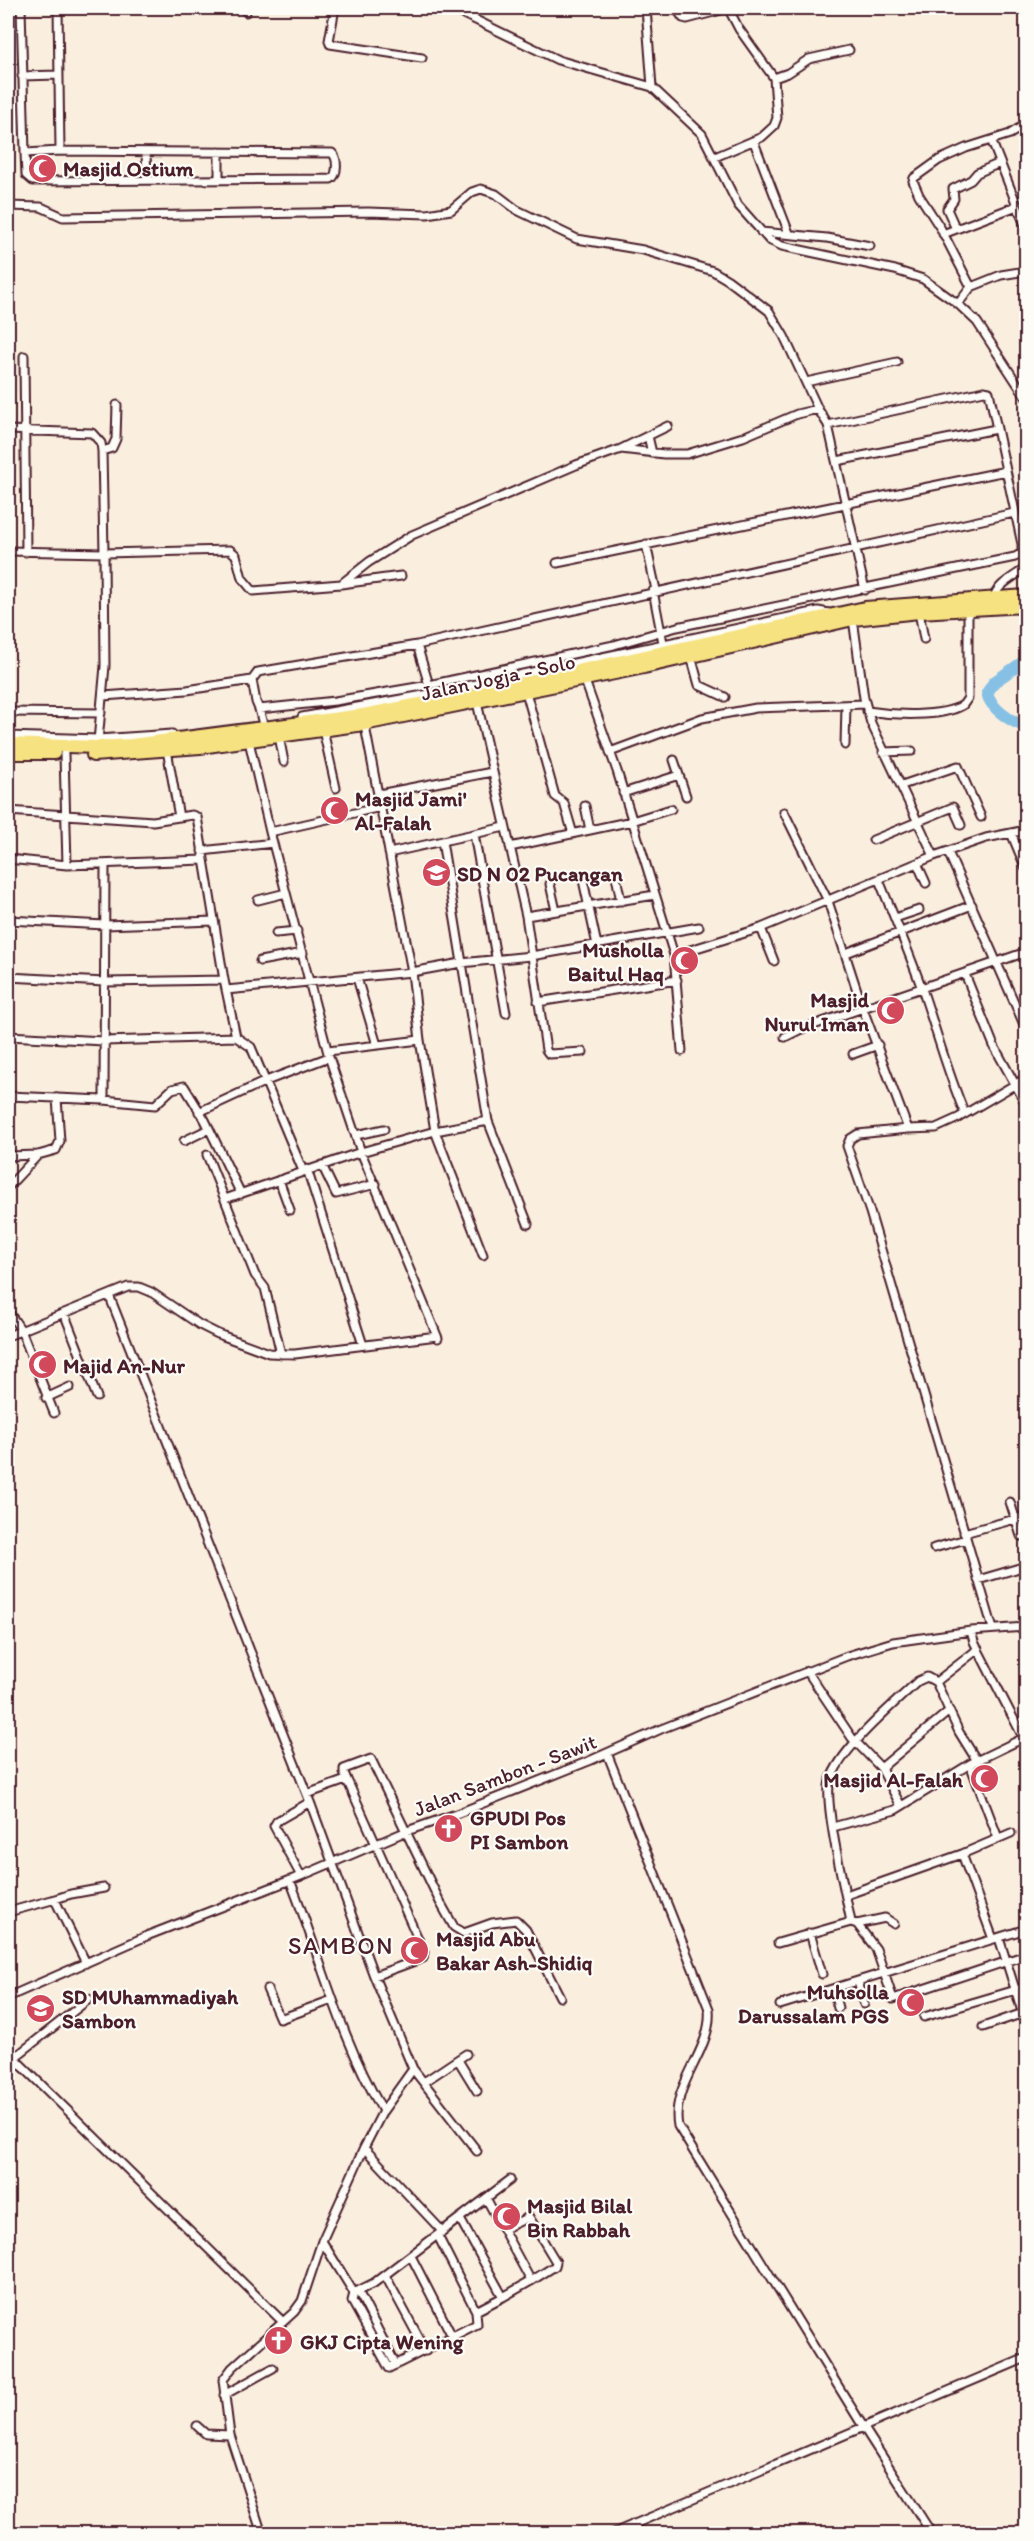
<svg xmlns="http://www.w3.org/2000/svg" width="1034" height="2541" font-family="Itim,sans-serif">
<rect width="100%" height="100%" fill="#faefde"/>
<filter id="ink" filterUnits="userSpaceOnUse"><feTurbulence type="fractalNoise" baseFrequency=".0167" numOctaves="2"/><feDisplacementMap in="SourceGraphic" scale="12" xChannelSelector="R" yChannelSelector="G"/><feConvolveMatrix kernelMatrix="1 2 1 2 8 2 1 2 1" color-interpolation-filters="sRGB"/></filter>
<g filter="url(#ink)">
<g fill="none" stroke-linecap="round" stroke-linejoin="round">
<path stroke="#86c0e5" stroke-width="12" d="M1026,660l-32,22 -7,11c3,15 25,30 39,33"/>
<defs>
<path id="street" d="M21,8l4,145 35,-2 -2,-143
M335,8l-6,33 1,3 92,14
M451,8l107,52 94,27
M646,8l6,79 50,47 36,71 31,35 13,6 113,24 28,9 35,25 19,18 49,75
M676,8l7,10 4,1 42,-11
M246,12l1,-4
M22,76l36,-1
M774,78l14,-5 21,-14 40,-9
M754,142l35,91
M992,142l34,86
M146,152l1,28
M25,153l1,22 7,6 298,-2c7,-4 7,-21 1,-26l-272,-2
M715,157l47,-20 12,-11 3,-8 -3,-40 -35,-49 -11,-21
M219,180v-28
M8,206l33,1 22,10 305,-5 59,2 24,-4 21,-18 9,-3 15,5 21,16 60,29 66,11 70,21 15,9 41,31 15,25 34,73
M956,229l-9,-20 7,-10 -1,-10 18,-9 6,-7 23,-10
M761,232l66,6 43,8
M943,234l74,-28
M971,287l30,-12 25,-4
M958,304l13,-17 -30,-58 -22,-34 -6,-14 1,-3 25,-18 27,-12 44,-14 16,-10
M24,356l2,196
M806,382l91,-20
M8,430l84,3 9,10 1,8 2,102 126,-3 6,5 6,23 11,13 88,-7 60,-8
M648,436l4,17
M621,449l47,-23
M102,451l10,-3 4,-9 1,-34
M837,461l159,-32
M646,544l10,46
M8,551l96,2 1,113 -7,75
M557,563l449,-92
M341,584l28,-22 43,-27 164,-70 45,-16 43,5h23l56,-17 54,-23 21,-5 10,16
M653,591l11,57
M993,601c2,-16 21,-24 33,-33
M919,612l5,27
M853,619l11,79 7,25 63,133
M417,645l12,40
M691,656l8,29 26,12
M584,678l33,93 57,184 8,96
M252,680l4,22 3,7 76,-8 94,-16 185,-40 63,-18 338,-70 7,-4v-9l-33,-152 -5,-1 -156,34 37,165
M526,692l29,104 9,7 9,31
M103,696l84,-6 65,-10 6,-8 159,-27 597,-132
M476,698l50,218 20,134 3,4 34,-2
M259,709l5,19
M867,711c25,4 74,7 96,-6l5,-7v-89
M8,712l93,1
M302,717l127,-23 389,-83 11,2
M364,721l48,251 8,68 15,91 48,124
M323,730l13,58
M8,736l90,3 74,-5
M279,736l5,26
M249,741l21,91 59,225 32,95 77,186
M845,745l1,-40
M167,750l12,67
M610,752l92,-34 54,-10 109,-4
M883,752l29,-1
M64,754l3,111
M674,760l12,36
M902,785l56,-19 23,51
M623,793l56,-18
M379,794l113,-22
M585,806l5,24
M8,811l145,10 39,-6 5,2 27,163 12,57
M784,812l44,89 35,108 45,120 28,-1 22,-10 68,-40
M270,832l111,-25
M1011,833l15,36
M474,834l32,179
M873,840l80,-33 8,18
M442,841l46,280 40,103
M510,847l122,-26 39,-12
M202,851l71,-8
M948,852l78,177
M389,853l116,-26
M8,859l59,6 137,-5
M917,863l9,20
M615,872l6,29
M583,880l14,65
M879,880c15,37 31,74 44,112 14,41 25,82 42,122
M550,884l6,27
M258,900l28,-7
M526,916l129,-21
M895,918l24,-8
M8,920l97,5 109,-4
M761,928l13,33
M276,933l21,-2
M846,953l126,-48
M674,955l87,-27 173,-72 52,-18 40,-8
M260,961l43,-8
M965,974l29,72 32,58
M8,977l97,5 119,-2
M357,978l20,67
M226,990l186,-18 49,-9 70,-7 168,-29
M538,1002l139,-22
M8,1036l96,5 132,-4 15,10 52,124
M785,1037l14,-7 227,-78
M328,1051l92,-11
M853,1054l25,-9
M8,1096l96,4 51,5 17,-16 12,-3 21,34 36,74
M104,1100l1,-235
M199,1112l67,-31 63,-24
M908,1129l-50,5 -8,5 -3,7 23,66 123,417
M356,1135l28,-6
M184,1141l25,-12
M207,1155l48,120 10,13 16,66
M8,1156l30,-1 18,-5 4,-9 -3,-43
M322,1165l14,29 40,-10
M307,1169l56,176
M279,1180l11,30
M8,1187l30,-32
M225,1199l136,-47 74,-21 53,-10
M109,1295l201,507 64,174 39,93 -30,42 -19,37 -42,93 -20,60 -8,11 -62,56 -9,12 7,55 32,99
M8,1311l13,19 33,83
M64,1313l33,84
M8,1336l120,-49h11l12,5 49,33 18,9 51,19 26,1 142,-18
M46,1398l24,-11
M1010,1502l11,34
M964,1533l62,-17
M934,1548l32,-9
M978,1580l48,-14
M971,1631l3,11 52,101
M807,1671l45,67 29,30 20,38
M607,1753l102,256c4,42 -39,75 -31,117l186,302 68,106
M977,1761l-18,-29 -23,-50 42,-33
M970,1764l28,74
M881,1768l68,-57
M307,1794l39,-14
M833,1827l62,-17 75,-46 56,-27
M962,1854l31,85
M301,1876l-27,-50 3,-5 33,-19
M290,1880c31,78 50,158 93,231
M846,1895l116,-41 49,-21
M52,1900l19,-6 33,-6
M8,1912l44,-12 4,2 30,61
M851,1922c-5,-27 -28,-120 -21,-141 11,-33 62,-75 88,-100l9,-4 9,5
M857,1924l19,25 17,50 133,-44
M810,1933l12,41
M999,1938l27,86
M778,1943l73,-21 6,2 28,-6 9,6
M374,1976l49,-18 1,-6 -80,-179v-4l27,-10 69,143 14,25 10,6 28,-10 24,-3 10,10 34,67
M858,1981l6,23
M267,1989l13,30 52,-19
M833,1989l5,19
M8,1997l141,-62 152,-59 106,-45 49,-17 133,-53 72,-32 186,-73 46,-14 78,-11 55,-4
M780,2005l246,-76
M924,2017l102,-30
M983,2027l43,-15
M8,2052l275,270
M14,2058l75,-59
M458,2060l19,31
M413,2069l64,82
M424,2082l42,-28
M364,2148l79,84
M460,2219l43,78 28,-16 -45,-83
M503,2229l26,-12 27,45 -1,4 -24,15
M322,2241l32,52 -2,8 37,67 88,-44 -1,-13 -38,-75
M411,2256l42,82
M385,2275l41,76
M358,2291l38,74
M354,2293l20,-10 136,-103
M476,2311l27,-14
M224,2395l49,-27
M197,2426l9,8 24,1
M633,2524l9,10
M611,2534l415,-176"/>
<path id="highway" d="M8,744l89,3 34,-2 232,-30 104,-20 398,-87 161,-12
M8,753h46
M93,755l107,-8 164,-23 280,-57 209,-48 66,-7 107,-6"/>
</defs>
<use href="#street" stroke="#4a1f2b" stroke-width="11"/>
<use href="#highway" stroke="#4a1f2b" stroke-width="16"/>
<use href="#street" stroke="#fdfcf7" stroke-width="7"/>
<use href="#highway" stroke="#f7e281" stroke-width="12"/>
</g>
</g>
<defs>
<symbol id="mosque-disc" viewBox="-11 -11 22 22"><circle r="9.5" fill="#d1495b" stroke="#fdfcf7"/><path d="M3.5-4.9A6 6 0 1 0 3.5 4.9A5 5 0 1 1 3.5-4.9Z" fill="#fff"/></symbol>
<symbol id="school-disc" viewBox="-11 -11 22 22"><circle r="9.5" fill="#d1495b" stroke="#fdfcf7"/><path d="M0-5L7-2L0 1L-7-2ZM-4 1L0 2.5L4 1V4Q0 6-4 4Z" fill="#fff"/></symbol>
<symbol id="church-disc" viewBox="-11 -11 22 22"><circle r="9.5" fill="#d1495b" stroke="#fdfcf7"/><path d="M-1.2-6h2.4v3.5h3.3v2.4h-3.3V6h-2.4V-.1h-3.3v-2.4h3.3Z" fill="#fff"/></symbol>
</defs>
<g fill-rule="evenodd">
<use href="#mosque-disc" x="26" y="152" width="33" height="33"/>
<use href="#mosque-disc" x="318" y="794" width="33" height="33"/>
<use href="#school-disc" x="420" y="856" width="33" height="33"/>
<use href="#mosque-disc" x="668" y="944" width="33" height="33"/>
<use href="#mosque-disc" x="874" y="994" width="33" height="33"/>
<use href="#mosque-disc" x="26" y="1348" width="33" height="33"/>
<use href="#mosque-disc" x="968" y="1762" width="33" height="33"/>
<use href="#church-disc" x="432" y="1812" width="33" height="33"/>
<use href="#mosque-disc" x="398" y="1934" width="33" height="33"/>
<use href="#mosque-disc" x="894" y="1986" width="33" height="33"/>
<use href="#school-disc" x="24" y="1992" width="33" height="33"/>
<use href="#mosque-disc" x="490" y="2200" width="33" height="33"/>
<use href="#church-disc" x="262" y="2324" width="33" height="33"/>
</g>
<g text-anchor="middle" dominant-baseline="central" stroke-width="4.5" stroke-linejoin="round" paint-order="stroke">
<g font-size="21" font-weight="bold" fill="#4a1f2b" stroke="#fdfcf7" text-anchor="start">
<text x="63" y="168">Masjid Ostium</text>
<text x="355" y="798">Masjid Jami'<tspan x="355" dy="24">Al-Falah</tspan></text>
<text x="457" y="873">SD N 02 Pucangan</text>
<text x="664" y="949" text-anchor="end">Musholla<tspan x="664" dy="24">Baitul Haq</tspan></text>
<text x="869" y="999" text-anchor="end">Masjid<tspan x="869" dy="24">Nurul Iman</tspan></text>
<text x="63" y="1365">Majid An-Nur</text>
<text x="963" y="1779" text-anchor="end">Masjid Al-Falah</text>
<text x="470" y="1817">GPUDI Pos<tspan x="470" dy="24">PI Sambon</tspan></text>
<text x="436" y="1938">Masjid Abu<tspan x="436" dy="24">Bakar Ash-Shidiq</tspan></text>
<text x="889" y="1991" text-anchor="end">Muhsolla<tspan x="889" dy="24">Darussalam PGS</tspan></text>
<text x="62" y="1996">SD MUhammadiyah<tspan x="62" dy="24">Sambon</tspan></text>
<text x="527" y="2205">Masjid Bilal<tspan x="527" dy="24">Bin Rabbah</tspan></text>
<text x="300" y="2341">GKJ Cipta Wening</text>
</g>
<g font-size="21" fill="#4a1f2b" stroke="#fdfcf7">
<text transform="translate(498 677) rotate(-12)">Jalan Jogja - Solo</text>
<text transform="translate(505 1775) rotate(-21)">Jalan Sambon - Sawit</text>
</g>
<g font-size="24" letter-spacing="1.5" fill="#4a1f2b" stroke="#fdfcf7">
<text x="341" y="1945">SAMBON</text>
</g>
</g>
<rect width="1034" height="2541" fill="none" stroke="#fdfcf7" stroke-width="30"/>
<rect x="15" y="15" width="1004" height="2511" fill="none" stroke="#4a1f2b" stroke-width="2" filter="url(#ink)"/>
</svg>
